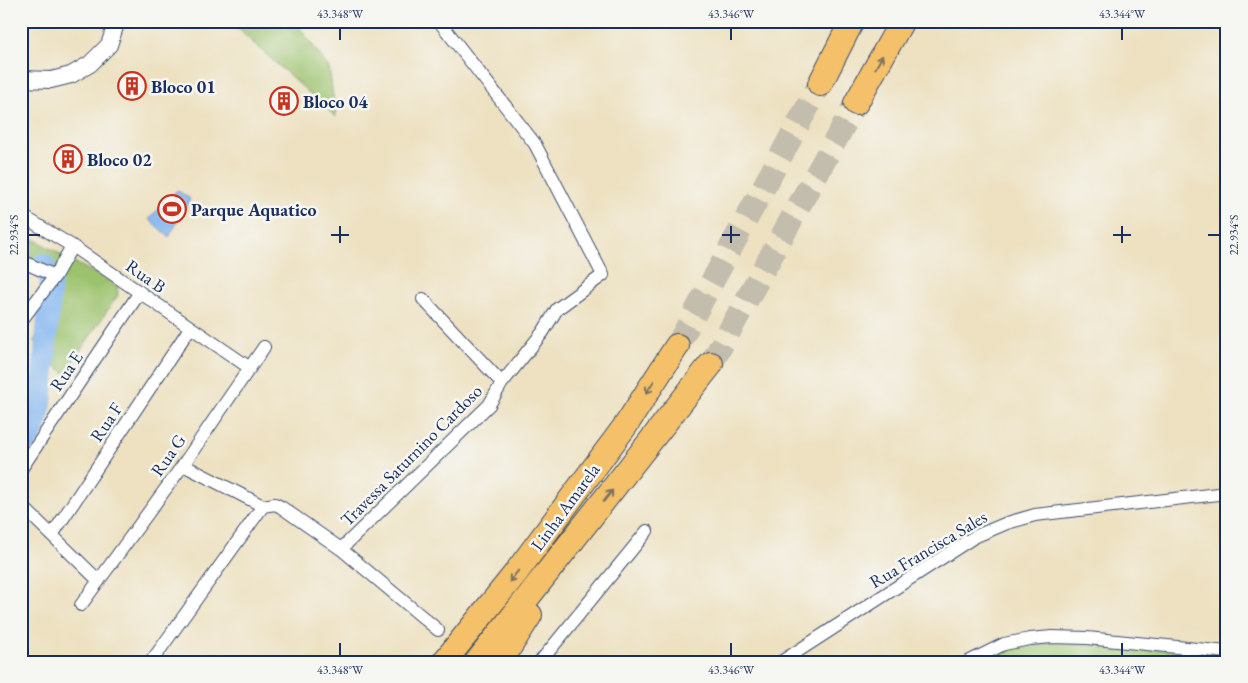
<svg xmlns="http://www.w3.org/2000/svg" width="1248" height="683" font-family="'EB Garamond',serif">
<rect width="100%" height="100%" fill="#f6f6f2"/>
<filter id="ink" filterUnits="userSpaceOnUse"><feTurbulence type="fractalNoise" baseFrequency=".02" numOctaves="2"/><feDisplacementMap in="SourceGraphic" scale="10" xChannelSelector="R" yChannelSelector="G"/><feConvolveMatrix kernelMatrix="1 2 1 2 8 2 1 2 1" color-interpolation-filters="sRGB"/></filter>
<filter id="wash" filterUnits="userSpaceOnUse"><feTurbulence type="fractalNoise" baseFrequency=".0096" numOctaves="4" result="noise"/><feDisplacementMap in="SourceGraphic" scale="20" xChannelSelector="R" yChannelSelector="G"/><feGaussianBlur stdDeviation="1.12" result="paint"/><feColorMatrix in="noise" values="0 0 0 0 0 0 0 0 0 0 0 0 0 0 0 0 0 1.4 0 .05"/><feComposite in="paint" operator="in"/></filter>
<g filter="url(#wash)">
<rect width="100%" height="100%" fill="#ede1c1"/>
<path fill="#9cc26d" stroke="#5c7866" d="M229,21h66l34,47 7,49z
M21,232l96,54 1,9 -53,78 -26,-20 -5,-12 14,-28 2,-42 -29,-16z
M1086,641l141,16v5h-248l31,-15 26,-5z"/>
<path fill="#83b6f0" stroke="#4f72a7" d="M177,190l13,9 -21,38 -20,-18z"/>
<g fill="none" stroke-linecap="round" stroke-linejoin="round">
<path stroke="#83b6f0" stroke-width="22" d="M21,448l13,-19 7,-25 10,-124 -8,-16"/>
</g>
</g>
<g filter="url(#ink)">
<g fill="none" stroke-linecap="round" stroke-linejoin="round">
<path stroke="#c3bdad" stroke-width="24" stroke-dasharray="24 12" stroke-linecap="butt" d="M677,346l143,-262
M711,364l145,-261"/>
<defs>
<path id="minor" d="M21,215l51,31 178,122
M21,261l34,15
M423,299l79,84
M21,321l34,-45 17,-30
M183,465l80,41 12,-2 6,3 60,42 97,81
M21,469l119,-177
M21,505l78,76
M52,535l138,-207
M341,549l148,-144 13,-22 41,-51 14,-23 46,-34 -68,-131 -96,-123
M81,605l102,-140 81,-118
M151,662l112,-156
M540,662l107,-131
M781,662l193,-125 33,-14 28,-8 192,-22
M968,662l36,-18 26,-5 22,-2 35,1 140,14"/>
<path id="tertiary" d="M21,79l30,1 20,-5 19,-11 19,-19 8,-24"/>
<path id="motorway" d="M820,84l32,-63
M856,103l46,-82
M444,662l71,-88 111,-149 51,-79
M477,662l234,-298
M500,662l30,-47"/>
</defs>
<use href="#minor" stroke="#3a4a6d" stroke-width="14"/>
<use href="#tertiary" stroke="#3a4a6d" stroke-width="18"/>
<use href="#motorway" stroke="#3a4a6d" stroke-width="26"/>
<use href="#minor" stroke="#fff" stroke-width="12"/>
<use href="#tertiary" stroke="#fff" stroke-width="16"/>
<use href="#motorway" stroke="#f4c16a" stroke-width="24"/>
</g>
<defs><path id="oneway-shaft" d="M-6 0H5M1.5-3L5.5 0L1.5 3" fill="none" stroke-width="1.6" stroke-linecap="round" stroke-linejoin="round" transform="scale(1.25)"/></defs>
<g stroke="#7d7163">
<use href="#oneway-shaft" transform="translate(879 62) rotate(-61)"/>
<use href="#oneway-shaft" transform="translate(650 387) rotate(123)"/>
<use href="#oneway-shaft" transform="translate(608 496) rotate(-52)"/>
<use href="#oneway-shaft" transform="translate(514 576) rotate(128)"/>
</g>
</g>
<path fill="none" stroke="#1b2f5e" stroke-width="2" d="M340,28v12M731,28v12M1122,28v12M340,226v17M731,226v17M1122,226v17M28,235h12M331,235h18M722,235h18M1113,235h18M1208,235h12M340,643v13M731,643v13M1122,643v13"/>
<defs>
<symbol id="building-ring" viewBox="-11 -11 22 22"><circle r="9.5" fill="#f6f6f2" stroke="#c8321e" stroke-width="1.5"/><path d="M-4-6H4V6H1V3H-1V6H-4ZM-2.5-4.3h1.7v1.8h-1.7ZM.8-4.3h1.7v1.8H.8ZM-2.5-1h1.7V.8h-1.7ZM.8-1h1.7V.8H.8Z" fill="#c8321e"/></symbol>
<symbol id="stadium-ring" viewBox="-11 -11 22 22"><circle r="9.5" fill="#f6f6f2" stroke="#c8321e" stroke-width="1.5"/><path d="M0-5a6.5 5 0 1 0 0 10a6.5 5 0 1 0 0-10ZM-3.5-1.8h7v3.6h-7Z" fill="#c8321e"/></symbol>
</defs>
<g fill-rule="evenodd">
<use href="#building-ring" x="116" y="70" width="32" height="32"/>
<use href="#building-ring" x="268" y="85" width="32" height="32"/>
<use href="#building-ring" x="52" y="143" width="32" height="32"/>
<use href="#stadium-ring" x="156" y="193" width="32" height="32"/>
</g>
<g text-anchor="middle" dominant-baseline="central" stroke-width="5" stroke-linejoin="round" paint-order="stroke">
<g font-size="18" font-weight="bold" fill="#1b2f5e" stroke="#f6f6f2" text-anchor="start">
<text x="151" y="86">Bloco 01</text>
<text x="303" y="101">Bloco 04</text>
<text x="87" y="159">Bloco 02</text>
<text x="191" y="209">Parque Aquatico</text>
</g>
<g font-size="18" fill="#1b2f5e" stroke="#f6f6f2">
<text transform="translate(146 276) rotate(35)">Rua B</text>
<text transform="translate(66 371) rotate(-56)">Rua E</text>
<text transform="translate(106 422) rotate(-56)">Rua F</text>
<text transform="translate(168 455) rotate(-55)">Rua G</text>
<text transform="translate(411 455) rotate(-45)">Travessa Saturnino Cardoso</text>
<text transform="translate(565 507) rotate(-54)">Linha Amarela</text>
<text transform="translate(928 549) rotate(-31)">Rua Francisca Sales</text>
</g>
</g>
<rect width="1248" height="683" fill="none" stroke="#f6f6f2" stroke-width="55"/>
<rect x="28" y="28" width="1192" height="628" fill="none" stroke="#1b2f5e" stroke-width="2"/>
<g font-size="12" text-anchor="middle" fill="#1b2f5e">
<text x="340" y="18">43.348°W</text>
<text x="731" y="18">43.346°W</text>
<text x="1122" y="18">43.344°W</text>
<text transform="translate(14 235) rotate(-90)" y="4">22.934°S</text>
<text transform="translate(1234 235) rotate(-90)" y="4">22.934°S</text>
<text x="340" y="674">43.348°W</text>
<text x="731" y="674">43.346°W</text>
<text x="1122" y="674">43.344°W</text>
</g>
</svg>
